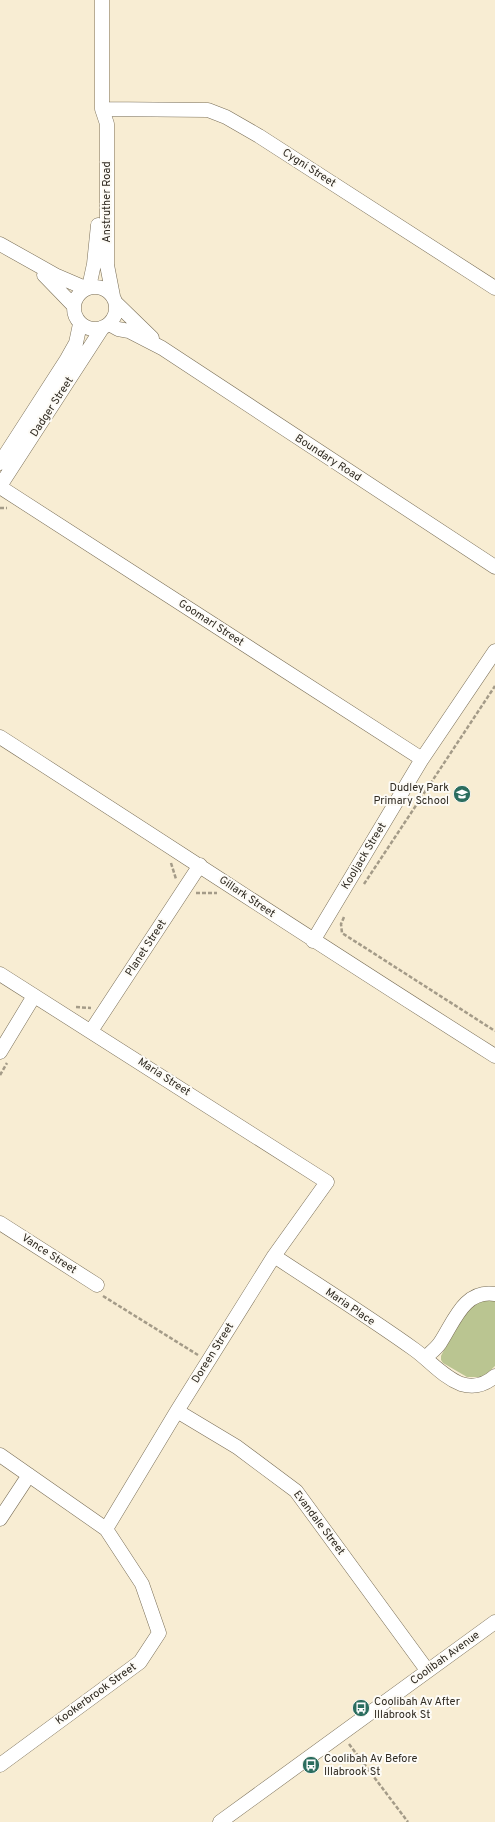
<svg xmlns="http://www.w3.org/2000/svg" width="495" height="1822" font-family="Overpass,sans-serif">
<rect width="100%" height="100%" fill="#f8edd3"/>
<path fill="#bac591" d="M481,1300l14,1v65l-12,11h-16l-24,-14 -2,-3v-4c8,-15 24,-48 40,-56z"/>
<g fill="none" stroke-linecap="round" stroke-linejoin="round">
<defs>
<path id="minor" d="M102,0v109l5,15v141l6,31
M102,109l106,1 18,7 33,19 236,152
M0,244l57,32 28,12
M44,275l29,30
M74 308a21 21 0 1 1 42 0a21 21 0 1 1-42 0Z
M89,287l5,-23 4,-39
M116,303l36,35
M109,324l9,5 11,2 33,17 333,219
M0,463l67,-104 9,-16 4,-19
M0,486l103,-159
M0,487l422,272
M0,737c165,106 329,214 495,319
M313,941l109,-182 73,-108
M0,974l327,208 -53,74 -97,155 -71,118
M91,1031l109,-166
M0,1052l34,-56
M0,1223l97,62
M274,1256c47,31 95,61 141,94 15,11 28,27 46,34 13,4 24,1 34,-8
M425,1358c5,-5 11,-9 15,-15 14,-21 24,-54 55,-49
M177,1411l60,36 59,44 131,179
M0,1455l106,74 36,55 17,49 -19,29 -140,103
M0,1519l29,-44
M220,1822l275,-200"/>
</defs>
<use href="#minor" stroke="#7a6f58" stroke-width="15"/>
<path stroke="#a49b88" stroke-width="2.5" stroke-dasharray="4 2" stroke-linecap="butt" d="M0,508h7
M171,863l5,16
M364,884l131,-198
M196,893h21
M344,917l-3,7 1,9 153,98
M76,1007l15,1
M0,1075l7,-12
M103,1296l95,59
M349,1744l59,78"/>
<use href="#minor" stroke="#fff" stroke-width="14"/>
</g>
<defs>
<symbol id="school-disc" viewBox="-11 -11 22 22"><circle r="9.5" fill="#2b6d5e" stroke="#fdfbf6"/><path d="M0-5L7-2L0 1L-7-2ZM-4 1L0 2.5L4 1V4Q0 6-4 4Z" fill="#fff"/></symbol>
<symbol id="bus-disc" viewBox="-11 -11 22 22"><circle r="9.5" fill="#2b6d5e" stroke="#fdfbf6"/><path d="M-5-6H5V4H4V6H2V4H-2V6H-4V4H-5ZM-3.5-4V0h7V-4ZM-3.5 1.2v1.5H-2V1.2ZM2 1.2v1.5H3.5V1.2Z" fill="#fff"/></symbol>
</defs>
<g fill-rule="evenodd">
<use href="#school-disc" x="452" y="784" width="20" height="20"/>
<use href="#bus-disc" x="351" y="1698" width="20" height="20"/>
<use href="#bus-disc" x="301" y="1755" width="20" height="20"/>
</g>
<g text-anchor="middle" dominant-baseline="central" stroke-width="4" stroke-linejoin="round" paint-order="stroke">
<g font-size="11" fill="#2f2a21" stroke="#fdfbf6">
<text transform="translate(309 168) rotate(33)">Cygni Street</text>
<text transform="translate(107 202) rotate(-90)">Anstruther Road</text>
<text transform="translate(52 407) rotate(-57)">Dadger Street</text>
<text transform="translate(328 458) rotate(33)">Boundary Road</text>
<text transform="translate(211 623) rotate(33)">Goomarl Street</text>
<text transform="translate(364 856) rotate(-59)">Kooljack Street</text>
<text transform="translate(247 897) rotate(34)">Gillark Street</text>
<text transform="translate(146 948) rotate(-57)">Planet Street</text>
<text transform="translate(164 1077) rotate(33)">Maria Street</text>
<text transform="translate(49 1254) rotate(33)">Vance Street</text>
<text transform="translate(350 1307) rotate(34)">Maria Place</text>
<text transform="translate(213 1353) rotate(-58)">Doreen Street</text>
<text transform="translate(319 1523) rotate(53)">Evandale Street</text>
<text transform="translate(445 1658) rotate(-36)">Coolibah Avenue</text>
<text transform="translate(96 1694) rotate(-36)">Kookerbrook Street</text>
</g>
<g font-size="11" fill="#2f2a21" stroke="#fdfbf6" text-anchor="start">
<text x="449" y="788" text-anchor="end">Dudley Park<tspan x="449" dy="13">Primary School</tspan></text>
<text x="374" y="1702">Coolibah Av After<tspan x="374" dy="13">Illabrook St</tspan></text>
<text x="324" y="1759">Coolibah Av Before<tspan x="324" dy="13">Illabrook St</tspan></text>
</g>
</g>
</svg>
